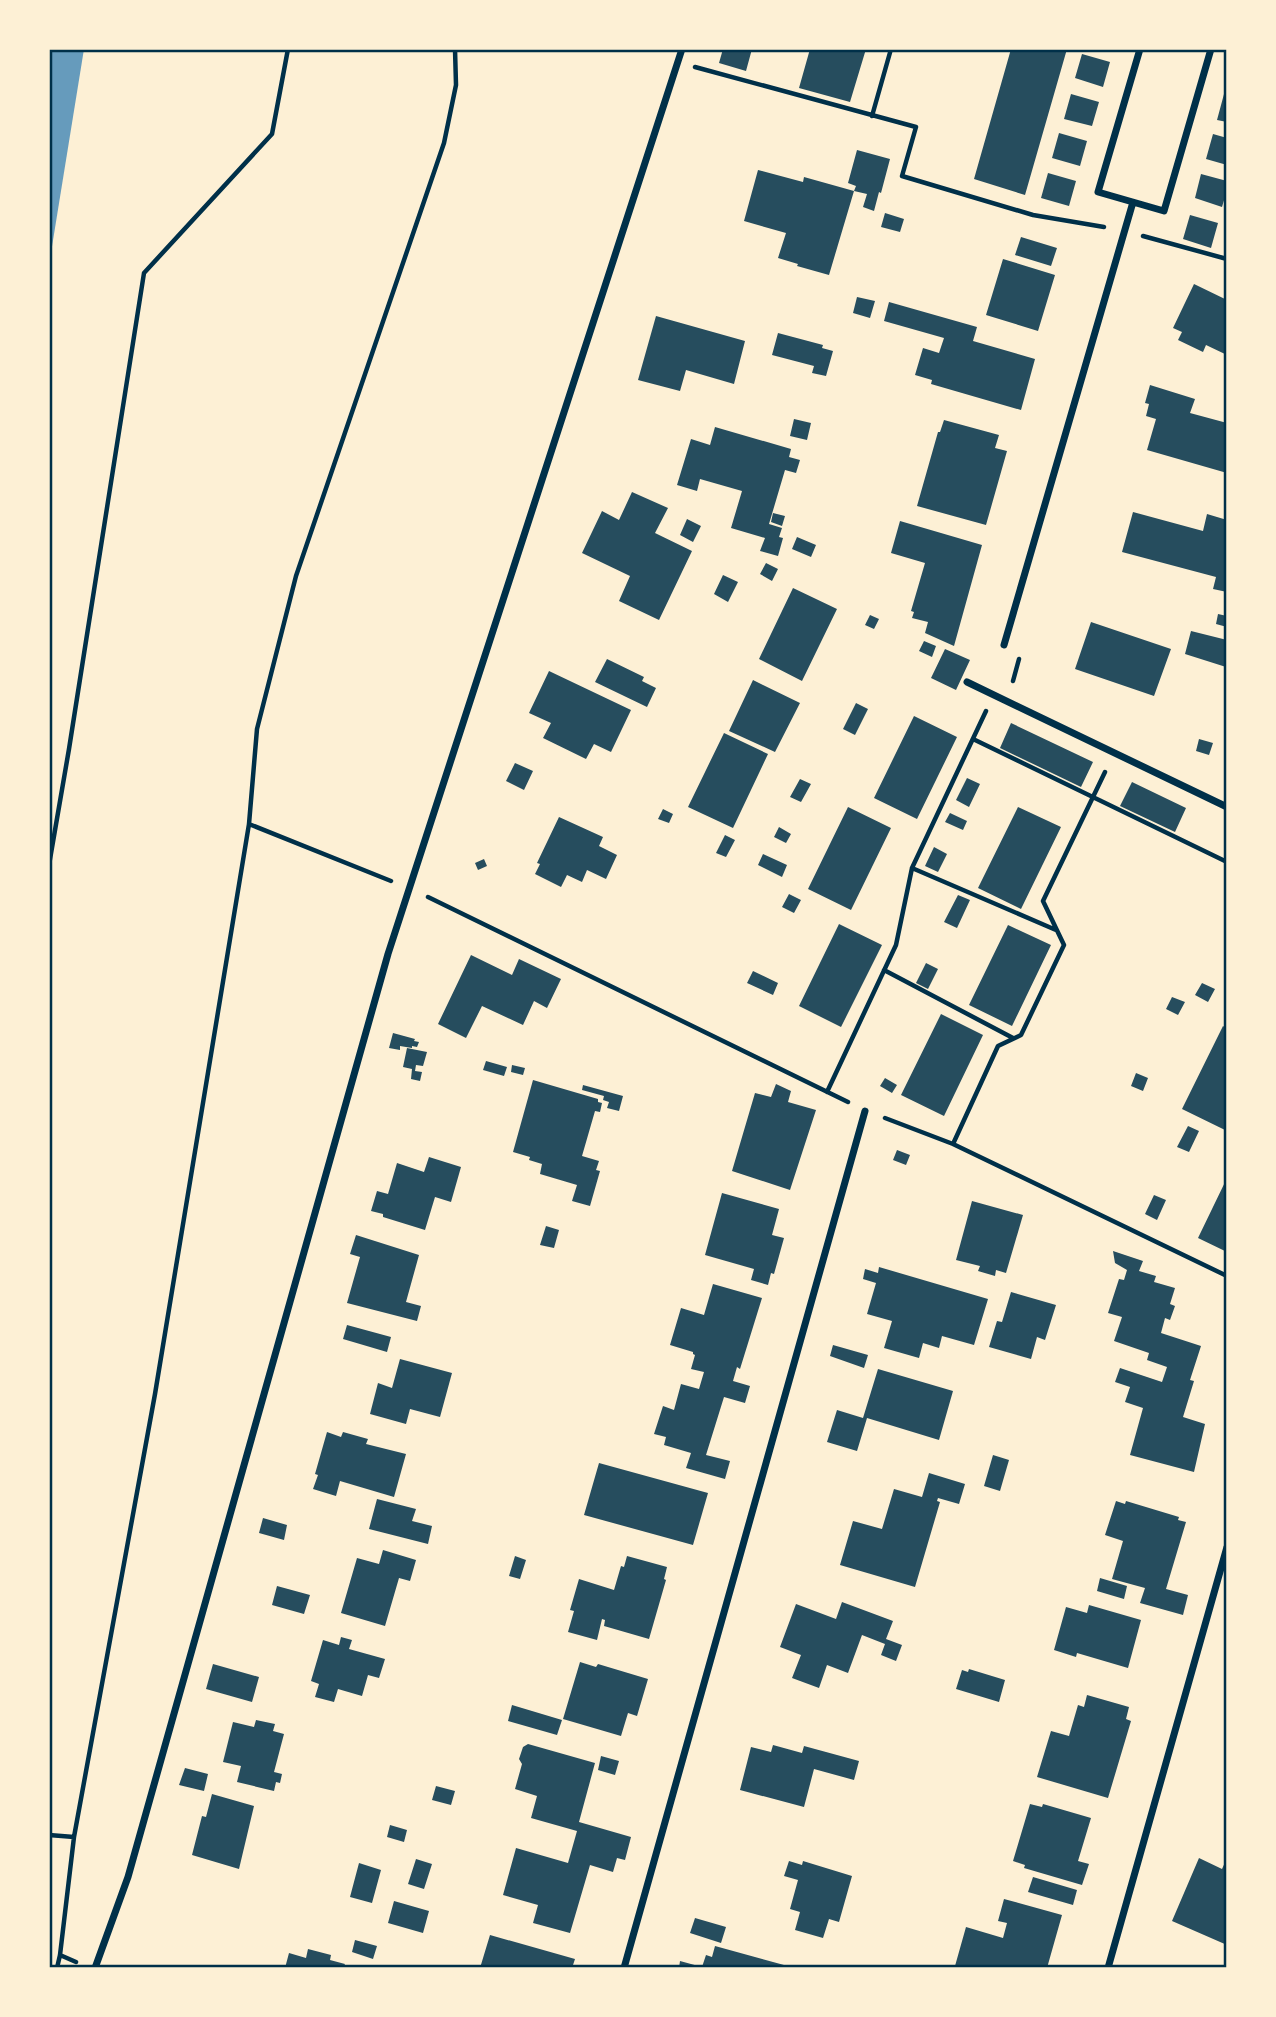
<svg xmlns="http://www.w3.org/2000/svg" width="1276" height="2017" font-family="'Varela Round',sans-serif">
<rect width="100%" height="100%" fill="#fdf0d5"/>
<path fill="#669bbc" d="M49,49h35l-35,216z"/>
<path fill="#264d5e" d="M723,49h29l-6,22 -27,-8z
M810,49h56l-16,53 -51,-14z
M1011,49h56l-42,146 -51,-16z
M1082,54l28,8 -7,25 -28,-9z
M1071,94l28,8 -7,24 -28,-7z
M1224,94l3,1v27l-10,-2z
M1059,133l28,8 -7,25 -28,-8z
M1213,134l14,4v27l-21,-6z
M857,150l33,9 -9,34 -2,-1 -5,19 -11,-4 4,-13 -13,-3 2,-5 -8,-3z
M758,170l45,12 1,-5 50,14 -25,84 -32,-9 1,-2 -20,-6 8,-25 -42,-12z
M1048,173l28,8 -7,25 -28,-8z
M1201,174l26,7v9l-5,17 -27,-9z
M885,213l19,6 -4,13 -19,-5z
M1190,215l28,8 -7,25 -28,-9z
M1021,237l36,11 -6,18 -36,-11z
M1003,259l52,16 -17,56 -52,-16z
M1194,284l33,16v55l-21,-10 -3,7 -25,-12 4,-8 -9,-4z
M857,297l18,4 -5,17 -17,-5z
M889,302l88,25 -4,14 62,18 -14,51 -90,-26 1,-4 -17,-5 8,-27 16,5 5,-15 -60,-17z
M656,316l89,25 -11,43 -48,-14 -6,21 -42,-11z
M778,333l45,12 -1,3 11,3 -7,25 -14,-3 2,-7 -42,-11z
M1150,385l45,14 -5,14 37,10v50l-80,-23 9,-31 -10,-3 3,-12 -4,-1z
M794,419l17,4 -4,17 -17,-4z
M944,420l55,15 -4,13 12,3 -21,74 -69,-19 21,-74h2z
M715,427l76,22 -2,8 11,3 -4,13 -11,-3 -16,54 13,4 -3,9 4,1 -5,18 -18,-5 5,-13 -34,-10 11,-37 -42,-12 -3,12 -20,-6 14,-46 19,6z
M632,492l36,16 -13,25 37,18 -33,69 -40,-19 11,-25 -48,-23 20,-42 17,9z
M1133,512l70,19 4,-17 20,6v72l-14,-3 3,-12 -94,-25z
M773,513l12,3 -3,10 -11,-4z
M687,519l14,7 -8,16 -13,-7z
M900,521l82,24 -28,101 -29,-13 3,-11 -16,-4 2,-6 -3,-1 14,-48 -34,-10z
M797,537l19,8 -5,12 -19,-8z
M766,563l12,6 -6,12 -12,-7z
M723,575l15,7 -10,20 -14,-8z
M793,588l44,21 -35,72 -43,-22z
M1218,614l9,2v11l-11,-3z
M870,615l9,4 -5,10 -9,-4z
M1091,622l80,27 -17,47 -79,-27z
M1191,631l36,9 -1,27 -41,-13z
M924,641l12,5 -4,11 -13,-6z
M945,649l25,11 -14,30 -25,-12z
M607,659l37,18 -2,4 14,7 -9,19 -52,-25z
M549,671l82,39 -20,42 -17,-8 -8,15 -43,-21 8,-15 -22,-10z
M753,680l47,23 -25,49 -46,-21z
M856,703l12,6 -13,26 -12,-6z
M914,716l43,21 -40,82 -43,-21z
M1011,723l82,39 -12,25 -81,-39z
M724,733l44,21 -35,74 -45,-21z
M1199,739l14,4 -4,12 -13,-4z
M515,763l18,8 -9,19 -18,-9z
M967,778l13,6 -11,23 -13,-7z
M800,779l11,5 -10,18 -11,-5z
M1132,782l54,26 -11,24 -55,-26z
M848,807l43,21 -40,82 -43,-21z
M1018,807l43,20 -40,82 -43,-21z
M663,809l10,5 -4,9 -11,-4z
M950,813l17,8 -4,9 -18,-8z
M559,817l44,20 -4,9 18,9 -11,24 -19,-9 -5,12 -15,-7 -6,12 -26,-13 5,-10 -3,-1z
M779,827l12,7 -5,9 -12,-6z
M725,835l10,5 -9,17 -10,-4z
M934,847l13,7 -9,18 -13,-6z
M763,854l24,11 -5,12 -24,-12z
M484,859l3,7 -9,4 -3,-7z
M789,894l12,6 -7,13 -12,-6z
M958,895l12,5 -13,28 -13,-6z
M839,924l43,21 -41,82 -42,-21z
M1008,925l43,20 -39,81 -43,-21z
M471,955l41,20 7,-16 42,20 -14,29 -13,-7 -11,24 -41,-19 -16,32 -28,-14z
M926,963l12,6 -10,20 -12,-6z
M753,971l25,12 -5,12 -26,-12z
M1202,983l13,6 -7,13 -13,-7z
M1172,997l13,5 -7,13 -12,-6z
M941,1014l42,21 -39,81 -43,-21z
M1223,1026l4,3v97l-2,4 -43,-21z
M393,1033l22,6 -1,2 5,1 -2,5 -5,-1v2l-12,-2v4l-11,-2z
M407,1048l20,4 -4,14 -7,-1 -1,6 7,1 -2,9 -9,-2 1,-10 -9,-2z
M486,1061l21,6 -3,9 -21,-6z
M512,1065l13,3 -2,7 -12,-3z
M1136,1073l12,5 -5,13 -12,-5z
M885,1078l12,7 -5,8 -12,-7z
M533,1080l65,19v3l4,1 -2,9 -5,-1 -13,45 17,5 -3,9 4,1 -10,35 -18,-5 5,-16 -37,-11 2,-10 -13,-4 1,-3 -17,-5z
M776,1084l15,7 -3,11 28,8 -26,80 -58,-19 23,-78 16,4z
M583,1085l40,11 -4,15 -12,-3 2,-6 -6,-2 1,-4 -22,-6z
M1188,1126l11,5 -10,21 -12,-5z
M897,1150l13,5 -4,10 -13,-5z
M429,1157l32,10 -10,35 -16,-5 -10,33 -42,-13v-3l-12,-3 6,-20 11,3 9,-31 27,9z
M1227,1178v74l-29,-14z
M722,1193l57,16 -7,26 12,3 -10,36 -3,-1 -3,12 -17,-5 3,-11 -49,-14z
M1154,1195l12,5 -9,20 -12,-6z
M972,1201l51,14 -17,58 -10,-3 -1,6 -17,-5 2,-5 -24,-6z
M546,1226l13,4 -5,18 -14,-3z
M356,1235l63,20 -13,47 15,4 -4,15 -70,-18 13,-46 -10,-3z
M1113,1251l30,10 -4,10 17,5 -2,6 21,6 -5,16 5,2 -5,14 -5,-2 -4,15 40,13 -11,34 4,1 -11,36 22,7 -11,48 -64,-17 13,-47 -18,-6 5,-15 -15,-5 5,-14 42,14 5,-15 -20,-7 2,-7 -35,-12 8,-24 -14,-4 11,-34 5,1 3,-10 -12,-7z
M879,1267l109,32 -14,46 -32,-9 -3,12 -16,-5 -4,15 -35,-10 8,-27 -25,-7 9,-31 -13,-4 2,-10 13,4z
M713,1284l49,14 -22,71 -3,-2 -4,14 17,5 -5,17 -21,-6 -18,58 24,6 -5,18 -39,-11 5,-15 -27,-8 2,-8 -12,-3 9,-28 11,4 7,-26 18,5 5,-17 -13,-3 4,-14 -2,-1v-2l-23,-7 11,-37 23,7z
M1011,1292l45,13 -11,35 -8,-3 -6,22 -42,-12 8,-26 5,1z
M347,1325l44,12 -4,15 -44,-13z
M833,1345l35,10 -4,13 -34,-12z
M400,1359l52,14 -12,44 -30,-8 -4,15 -36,-10 8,-31 14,5z
M878,1369l75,22 -14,49 -72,-22 -10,33 -30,-9 10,-32 26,8z
M327,1432l14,5 2,-5 25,7 -2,5 40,10 -12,43 -54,-16 -4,15 -23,-7 5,-14 -3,-1z
M993,1455l16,5 -9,31 -16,-5z
M599,1463l109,30 -15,52 -109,-30z
M929,1473l36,11 -6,20 -21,-6 -1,3 3,1 -25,85 -75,-22 13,-44 29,8 12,-40 28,8z
M377,1499l39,10 -4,12 20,5 -4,18 -59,-15z
M1116,1501l9,3 1,-3 53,16 -1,3 8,2 -20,67 22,6 -5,20 -43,-12 5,-15 -33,-9 11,-38 -18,-6z
M263,1518l24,7 -3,15 -25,-7z
M383,1550l33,10 -6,21 -11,-3 -14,48 -44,-13 16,-55 22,6z
M515,1556l11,4 -6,19 -11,-3z
M627,1556l40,11 -3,12 2,1 -17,59 -45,-13 1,-6 -3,-1 -5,21 -29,-8 6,-21 -4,-1 9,-31 35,11 7,-24 3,1z
M1100,1578l27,8 -3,13 -27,-8z
M277,1586l33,9 -6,19 -32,-9z
M842,1602l51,19 -7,18 16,6 -6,16 -15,-6 4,-11 -23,-9 -14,38 -21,-8 -8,23 -27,-10 9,-23 -21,-8 16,-43 40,15z
M1089,1605l52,15 -13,48 -51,-15 -1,4 -22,-7 12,-43 21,6z
M341,1637l11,3 -3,9 36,10 -6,19 -11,-3 -6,21 -24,-7 -4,13 -19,-5 4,-13 -8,-3 12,-41 16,5z
M580,1662l16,5 2,-3 50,15 -11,37 -9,-3 -7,23 -58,-17z
M213,1664l46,13 -7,25 -46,-13z
M969,1669l36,11 -6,22 -43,-13 6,-19 6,2z
M1087,1695l42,12 -3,12 5,2 -23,77 -71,-21 14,-46 18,5 9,-31 6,2z
M512,1705l50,15 -5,15 -49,-14z
M256,1720l19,4 -2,7 11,3 -10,38 8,2 -2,9 -4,-1 -2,9 -37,-9 4,-16 -18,-4 10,-40 21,5z
M528,1744l67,19 -16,59 52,15 -6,23 -8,-2 -4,14 -23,-7 -20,68 -37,-10 5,-18 -35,-10 13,-47 52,15 9,-32 -46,-13 6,-22 -22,-7 7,-25 -3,-5 4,-12z
M773,1745l29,8 2,-7 55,15 -5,19 -40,-11 -10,38 -64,-17 11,-43 20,5z
M601,1756l18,5 -4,14 -17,-5z
M185,1768l23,6 -4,17 -25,-6z
M436,1786l19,5 -4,14 -19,-5z
M212,1794l42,12 -15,63 -47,-14 10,-39 4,1z
M1030,1804l12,3 1,-3 48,14 -13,43 11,3 -7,21 -58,-17 1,-3 -12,-4z
M390,1825l17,5 -3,12 -17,-5z
M1199,1858l23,11 5,-11v87l-55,-24z
M416,1859l16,5 -8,25 -16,-5z
M789,1861l13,4 1,-4 49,15 -13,46 -10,-3 -6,19 -28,-8 5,-18 -10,-3 8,-29 -14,-4z
M359,1863l22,7 -9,33 -22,-6z
M1033,1877l44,13 -4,15 -45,-13z
M1004,1899l58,16 -15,53h-84l-8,-2 11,-39 37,11 4,-15 -9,-2z
M394,1901l35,10 -6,22 -35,-10z
M695,1918l31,9 -5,16 -31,-10z
M490,1935l85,24 -3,9h-92z
M355,1940l22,6 -4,13 -21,-7z
M715,1946l69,19 -1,3h-104l1,-7 22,6 4,-12 6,2z
M308,1949l23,6 -1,5 15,4 -2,4h-58l4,-15 17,5z"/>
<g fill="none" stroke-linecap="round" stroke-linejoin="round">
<path stroke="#003049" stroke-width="4.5" d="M695,67l221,60 -14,49 131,39 71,12
M872,116l19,-67
M1143,236l84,23
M1013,681l6,-22
M973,739l254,123
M249,824l142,57
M49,865l20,-116 75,-476 128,-139 16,-85
M912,868l144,62
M428,897l420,205
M884,970l129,68
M827,1092l69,-147 16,-77 74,-157
M885,1118l68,26 274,132
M953,1144l45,-98 23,-11 43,-90 -21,-44 62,-129
M49,1835l25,2
M60,1955l16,7
M57,1968l3,-13 14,-118 81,-443 94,-570 8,-95 39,-153 148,-433 12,-58 -1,-36"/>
<path stroke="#003049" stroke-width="7" d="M1140,49l-42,143 66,19 47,-162
M1004,645l129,-443
M967,682l260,125
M95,1968l33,-91 260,-923 294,-905
M624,1968l241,-857
M1108,1968l119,-421"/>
</g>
<rect width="1276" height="2017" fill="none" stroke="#fdf0d5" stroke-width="102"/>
<rect x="51" y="51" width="1174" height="1915" fill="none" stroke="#003049" stroke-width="2.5"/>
</svg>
